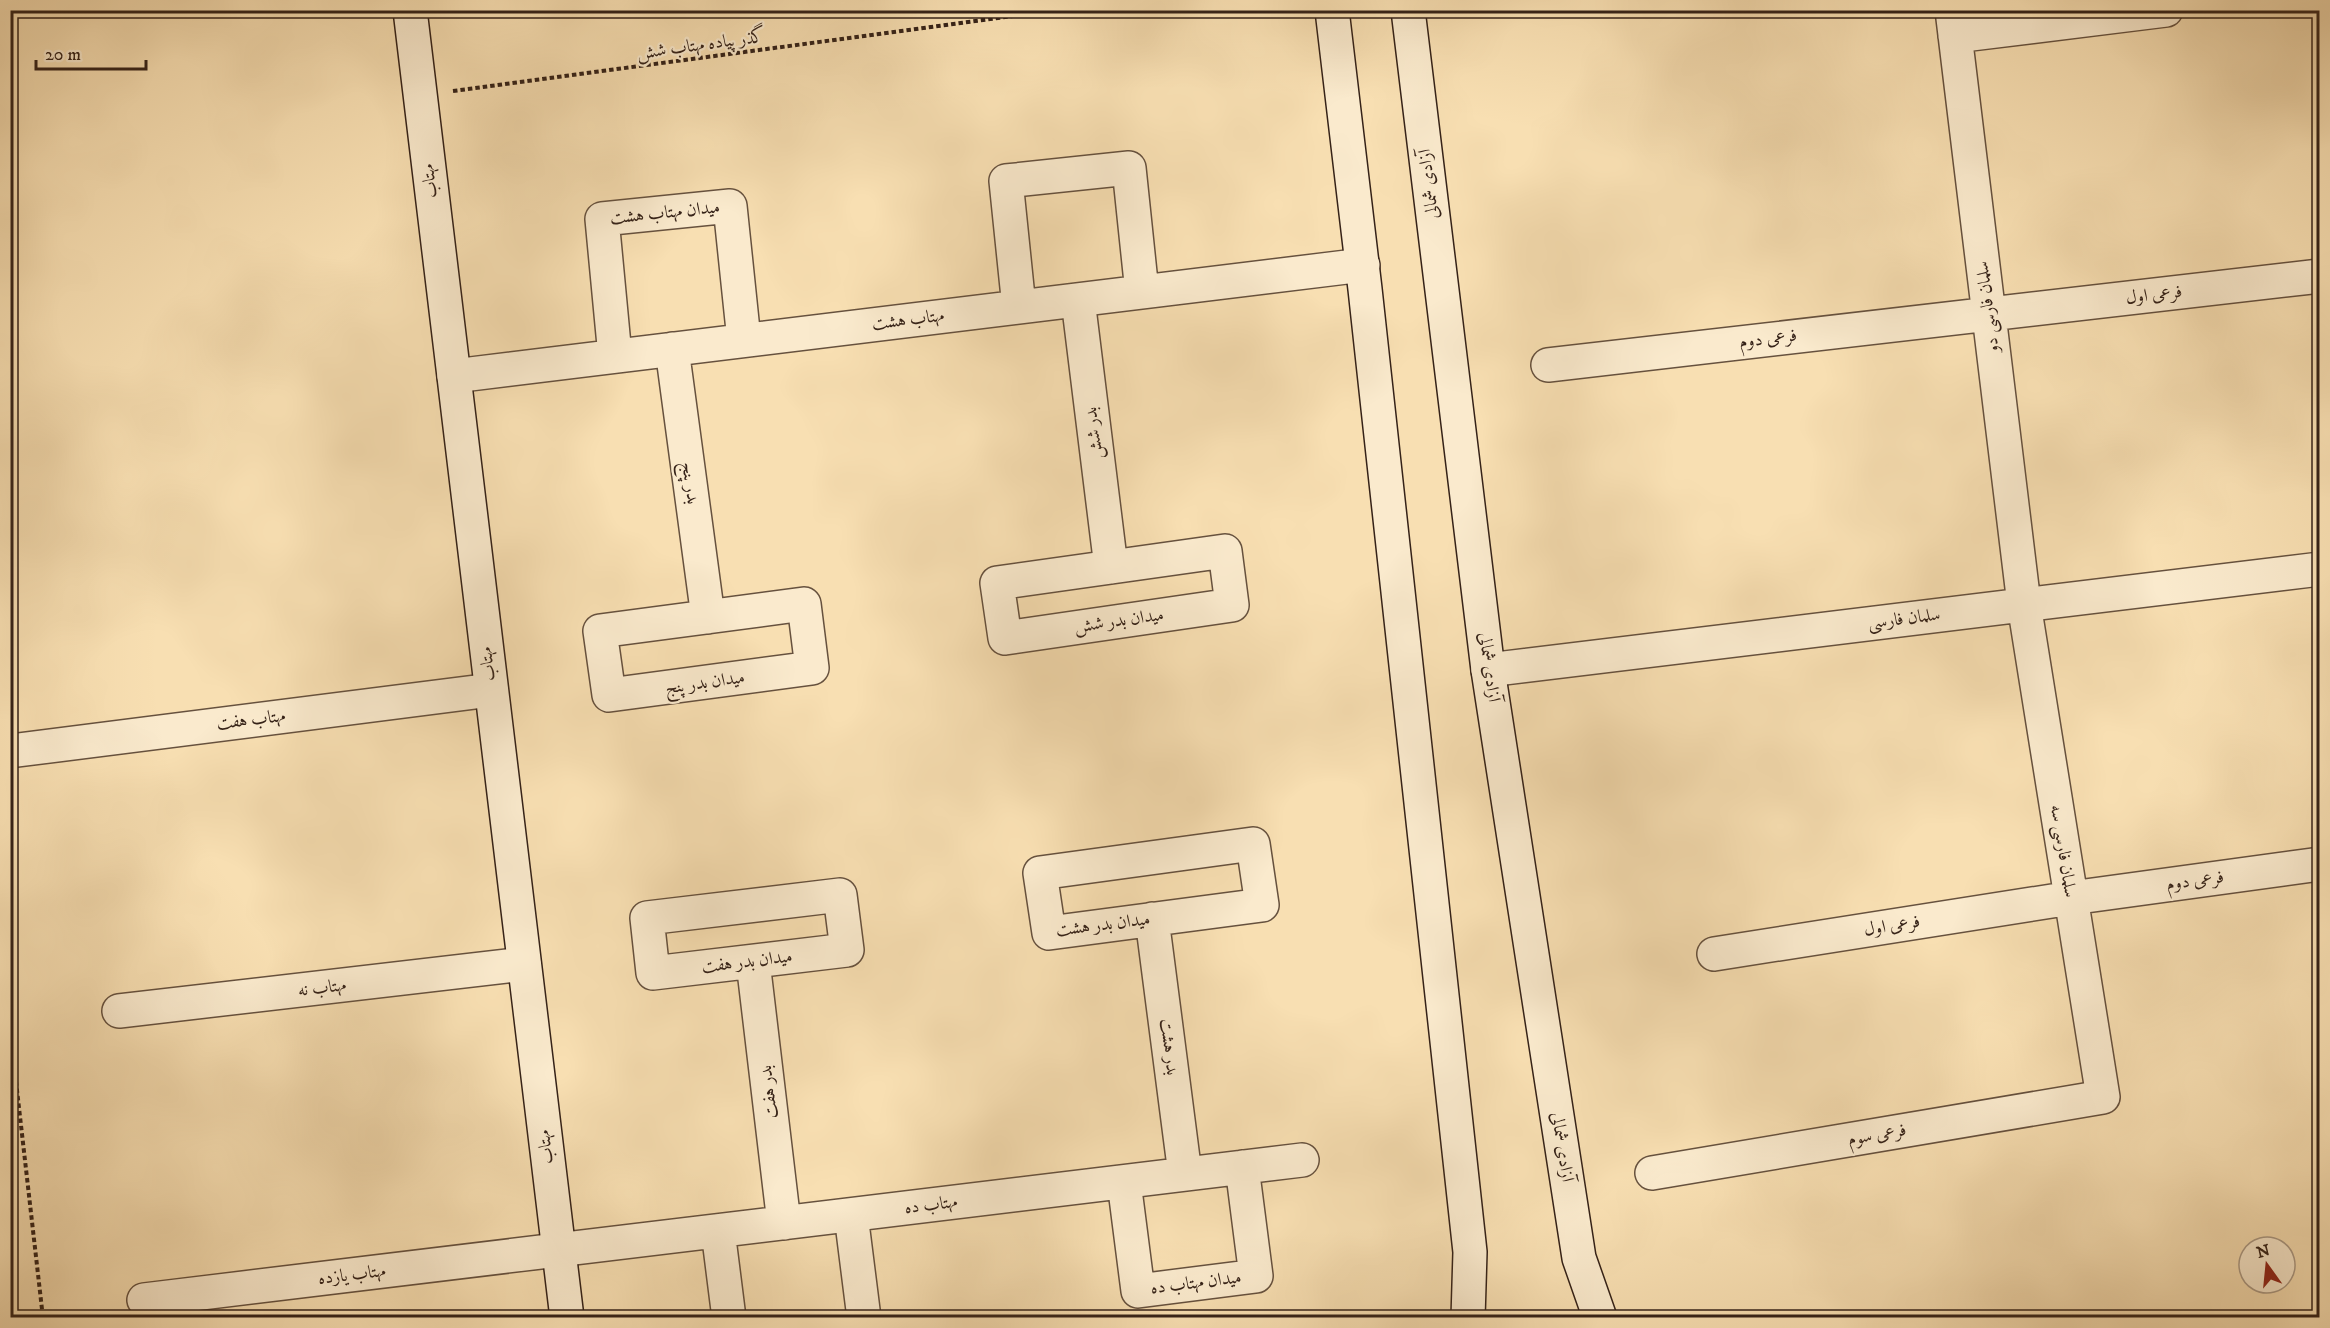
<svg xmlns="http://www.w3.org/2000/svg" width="2330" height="1328" font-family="'IM FELL DW Pica',Amiri,serif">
<rect width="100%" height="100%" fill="#f8dfb2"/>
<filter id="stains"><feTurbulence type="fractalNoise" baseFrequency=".00333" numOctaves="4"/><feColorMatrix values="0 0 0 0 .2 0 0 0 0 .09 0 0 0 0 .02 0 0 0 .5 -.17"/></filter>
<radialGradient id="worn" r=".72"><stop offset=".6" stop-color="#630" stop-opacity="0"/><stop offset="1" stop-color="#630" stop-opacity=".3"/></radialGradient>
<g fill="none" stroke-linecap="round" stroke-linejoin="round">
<defs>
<path id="street" d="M1955,36l211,-26
M1078,300l33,267
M1019,307l-13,-126 123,-13 13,124
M672,349l36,268
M615,356l-13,-137 128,-13 14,134
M1548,365l772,-89
M454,376l909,-111
M1225,551l7,54 -227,33 -8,-55z
M804,604l8,64 -203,27 -9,-64z
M1488,670l832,-101
M10,751l481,-61
M1253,844l9,61 -213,28 -9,-60z
M840,895l7,55 -194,23 -6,-55z
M1152,919l33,255
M1714,954l357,-56 249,-34
M753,962l31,261
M119,1011l405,-47
M1652,1173l451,-76 -79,-493 -72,-594
M1124,1182l14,109 118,-15 -14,-109
M851,1215l13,103
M718,1231l11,87
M144,1300l1158,-140"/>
<path id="secondary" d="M410,10l157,1308
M1332,10l33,279 105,963 -2,66
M1408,10l80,660 91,588 21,60"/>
</defs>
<use href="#street" stroke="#66513e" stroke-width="36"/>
<use href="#secondary" stroke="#352218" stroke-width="36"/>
<path stroke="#352218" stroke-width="4" stroke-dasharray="4.5 3" stroke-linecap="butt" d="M453,91l605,-81
M10,1029l33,289"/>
<use href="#street" stroke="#faeacd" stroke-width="33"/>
<use href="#secondary" stroke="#faeacd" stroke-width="33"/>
</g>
<g text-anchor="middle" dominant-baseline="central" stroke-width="4.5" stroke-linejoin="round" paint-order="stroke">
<g font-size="18" fill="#352218" stroke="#faeacd">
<text transform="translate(701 45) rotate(-8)">گذر پیاده مهتاب شش</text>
<text transform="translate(430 181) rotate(-97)">مهتاب</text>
<text transform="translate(1429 184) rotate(-97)">آزادی شمالی</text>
<text transform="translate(665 213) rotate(-6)">میدان مهتاب هشت</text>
<text transform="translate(2154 295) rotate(-7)">فرعی اول</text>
<text transform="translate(1988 307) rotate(-97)">سلمان فارسی دو</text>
<text transform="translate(908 320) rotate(-7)">مهتاب هشت</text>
<text transform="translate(1768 339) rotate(-7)">فرعی دوم</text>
<text transform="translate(1094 433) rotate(-97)">بدر شش</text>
<text transform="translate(690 483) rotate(82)">بدر پنج</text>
<text transform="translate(1904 619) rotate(-7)">سلمان فارسی</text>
<text transform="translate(1119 621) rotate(-8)">میدان بدر شش</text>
<text transform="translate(488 664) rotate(-97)">مهتاب</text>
<text transform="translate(1489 667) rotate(82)">آزادی شمالی</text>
<text transform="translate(705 683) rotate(-8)">میدان بدر پنج</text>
<text transform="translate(251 720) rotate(-7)">مهتاب هفت</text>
<text transform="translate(2063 851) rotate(81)">سلمان فارسی سه</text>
<text transform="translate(2195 881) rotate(-8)">فرعی دوم</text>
<text transform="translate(1103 925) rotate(-7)">میدان بدر هشت</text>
<text transform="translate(1892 926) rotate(-9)">فرعی اول</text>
<text transform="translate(747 962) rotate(-7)">میدان بدر هفت</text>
<text transform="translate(322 988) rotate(-7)">مهتاب نه</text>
<text transform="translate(1169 1047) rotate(83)">بدر هشت</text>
<text transform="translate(769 1092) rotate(-97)">بدر هفت</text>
<text transform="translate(1877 1135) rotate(-10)">فرعی سوم</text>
<text transform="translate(546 1147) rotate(-97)">مهتاب</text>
<text transform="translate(1562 1147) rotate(81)">آزادی شمالی</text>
<text transform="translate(931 1205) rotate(-7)">مهتاب ده</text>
<text transform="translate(352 1275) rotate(-7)">مهتاب یازده</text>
<text transform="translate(1196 1283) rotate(-7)">میدان مهتاب ده</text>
</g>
</g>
<rect width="2330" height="1328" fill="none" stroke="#f8dfb2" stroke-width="36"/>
<rect x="12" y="12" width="2306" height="1304" fill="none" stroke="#352218" stroke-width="3"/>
<rect x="18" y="18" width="2294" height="1292" fill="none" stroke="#352218" stroke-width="1.5"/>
<g transform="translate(2267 1265) rotate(345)"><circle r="28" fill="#faeacd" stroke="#ab9a85" stroke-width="1.5"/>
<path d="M0-4.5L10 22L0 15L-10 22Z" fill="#8f2418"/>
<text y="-9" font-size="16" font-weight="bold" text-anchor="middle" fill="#352218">N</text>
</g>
<path d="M36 60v9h110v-9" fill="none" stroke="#352218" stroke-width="3"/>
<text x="45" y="60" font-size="18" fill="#352218" stroke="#faeacd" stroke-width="4.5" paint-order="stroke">20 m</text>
<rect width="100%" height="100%" filter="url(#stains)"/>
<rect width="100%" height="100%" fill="url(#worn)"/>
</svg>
